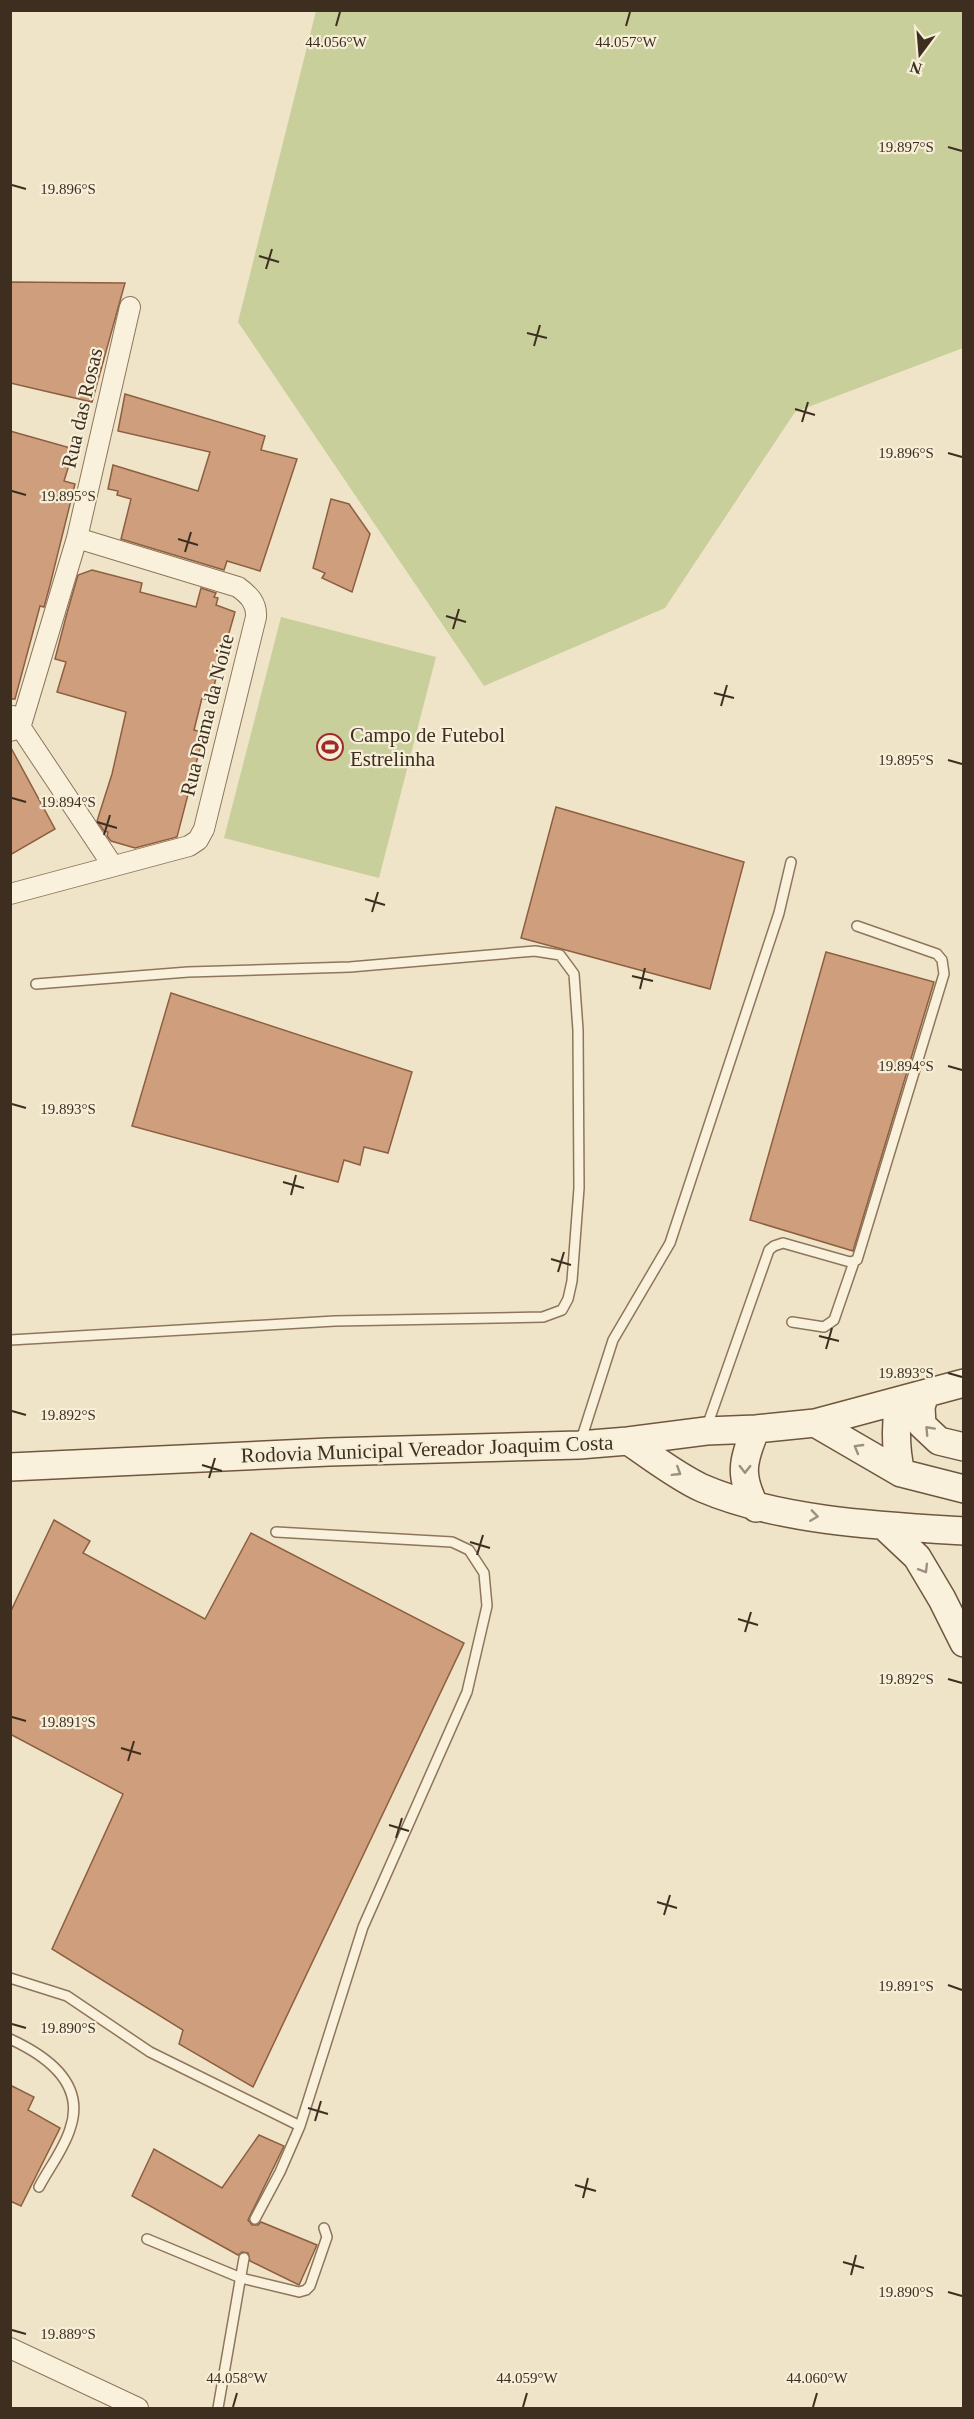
<svg xmlns="http://www.w3.org/2000/svg" width="974" height="2419" font-family="Georgia,serif">
<rect width="100%" height="100%" fill="#f0e4c8"/>
<path fill="#c9cf9b" d="M316,11h647v337l-168,64 -130,196 -181,78 -246,-364z
M281,617l155,40 -57,221 -155,-40z"/>
<path fill="#cf9f7d" stroke="#8d5f41" stroke-width="1.5" d="M10,282l115,1 -33,119 -82,-19z
M125,394l140,42 -4,14 36,9 -37,112 -33,-10 -3,9 -103,-31 10,-40 -14,-4 1,-4 -10,-2 5,-24 85,26 12,-39 -92,-21z
M10,431l64,18 -10,32 11,3 -25,101 -6,22 -4,-1 -25,93h-5z
M331,499l18,5 21,30 -18,58 -30,-14 3,-5 -12,-5z
M92,570l50,13 -2,9 56,15 5,-19 15,5 -2,4 4,1 -2,7 19,7 -20,70 -3,19 -10,-3 -8,32 10,3 -27,104 -42,11 -24,-7 -4,-5 1,-4 -4,-1 -7,-10 15,-47 14,-62 -69,-20 9,-30 -11,-3 12,-46 11,-38z
M10,746l45,83 -45,26z
M556,807l188,55 -34,127 -189,-51z
M826,952l108,30 -81,269 -103,-31z
M171,993l241,79 -24,81 -24,-6 -4,18 -16,-5 -6,22 -206,-56z
M54,1520l36,21 -7,12 122,66 46,-86 213,110 -211,444 -74,-43 4,-14 -131,-81 71,-155 -113,-60v-121z
M10,2085l24,12 -6,13 32,18 -39,78 -11,-5z
M259,2135l25,11 -36,74 4,5h6l3,-3 56,23 -18,40 -49,-24 -2,-8 -6,-1 -4,3 -106,-59 22,-47 68,39z"/>
<g fill="none" stroke-linecap="round" stroke-linejoin="round">
<defs>
<path id="lane" d="M792,1322l32,5 10,-7 20,-58
M10,1340l325,-19 208,-4 19,-7 6,-11 4,-18 7,-93 -1,-158 -4,-56 -14,-19 -25,-4 -185,16 -162,5 -152,12
M706,1429l63,-179 5,-4 9,-3 67,19 7,-2 87,-286 -2,-14 -5,-6 -80,-28
M580,1443l33,-103 57,-97 109,-330 12,-51
M10,1978l57,18 83,56 150,74
M10,2039c37,17 76,45 60,90 -6,20 -21,39 -31,58
M255,2219l25,-47 20,-46 63,-199 104,-235 20,-86 -3,-33 -15,-23 -17,-8 -176,-10
M147,2239l94,39 58,14 7,-2 4,-4 17,-49 -3,-9
M218,2408l26,-150"/>
<path id="street" d="M13,716l100,150
M10,731l10,-3 57,-190 53,-231
M10,894l179,-48 9,-6 6,-11 52,-212c1,-14 -7,-22 -18,-30l-161,-49
M10,2348l128,60"/>
<path id="secondary" d="M925,1394l-4,13 1,18 17,16 25,6
M899,1401c-4,26 -4,47 2,72
M815,1423l86,50 63,16
M756,1429c-14,33 -17,47 0,79
M628,1441c23,15 48,35 74,47 77,33 178,38 262,43
M10,1467l319,-15 250,-7 49,-4 78,-10 50,-2 59,-6 149,-40
M884,1526l33,31 25,42 22,44"/>
</defs>
<use href="#lane" stroke="#8d765c" stroke-width="12"/>
<use href="#street" stroke="#8d765c" stroke-width="22"/>
<use href="#secondary" stroke="#6f573f" stroke-width="30"/>
<use href="#lane" stroke="#faf1dc" stroke-width="9"/>
<use href="#street" stroke="#faf1dc" stroke-width="20"/>
<use href="#secondary" stroke="#faf1dc" stroke-width="27"/>
</g>
<defs><path id="oneway-chevron" d="M-2-3.5L2.5 0L-2 3.5" fill="none" stroke-width="1.6" stroke-linecap="round" stroke-linejoin="round" transform="scale(1.5)"/></defs>
<g stroke="#9c907e">
<use href="#oneway-chevron" transform="translate(929 1430) rotate(-133)"/>
<use href="#oneway-chevron" transform="translate(858 1448) rotate(-150)"/>
<use href="#oneway-chevron" transform="translate(745 1469) rotate(90)"/>
<use href="#oneway-chevron" transform="translate(677 1472) rotate(32)"/>
<use href="#oneway-chevron" transform="translate(814 1516) rotate(8)"/>
<use href="#oneway-chevron" transform="translate(924 1569) rotate(59)"/>
</g>
<path fill="none" stroke="#3d2e20" stroke-width="2" d="M336,26l4,-14M626,26l4,-14M948,147l14,4M12,185l14,4M259,256l20,6M266,269l6,-20M527,333l20,5M534,346l6,-21M795,409l20,6M802,422l6,-20M948,453l14,4M12,491l14,4M178,539l20,6M185,552l6,-20M446,616l20,6M453,629l6,-20M714,693l20,5M721,706l6,-21M948,760l14,4M12,798l14,4M97,822l20,6M104,835l6,-20M365,899l20,6M372,912l6,-20M632,976l21,5M640,989l5,-21M948,1066l14,4M12,1104l14,4M283,1182l21,6M291,1195l5,-20M551,1259l20,6M558,1272l6,-20M819,1336l20,5M826,1349l6,-21M948,1373l14,4M12,1411l14,4M202,1465l20,6M209,1478l6,-20M470,1542l20,6M477,1555l6,-20M738,1619l20,6M745,1632l6,-20M948,1679l14,4M12,1717l14,4M121,1748l20,6M128,1761l6,-20M389,1825l20,6M396,1838l6,-20M657,1902l20,6M664,1915l6,-20M948,1985l14,5M12,2024l14,4M308,2108l20,6M315,2121l6,-20M575,2185l21,6M583,2198l5,-20M843,2262l21,6M851,2275l5,-20M948,2292l14,4M12,2330l14,4M233,2407l4,-14M523,2407l4,-14M813,2407l4,-14"/>
<defs>
<symbol id="stadium-ring" viewBox="-11 -11 22 22"><circle r="9.5" fill="#f7eed8" stroke="#9e2a2b" stroke-width="1.5"/><path d="M0-5a6.5 5 0 1 0 0 10a6.5 5 0 1 0 0-10ZM-3.5-1.8h7v3.6h-7Z" fill="#9e2a2b"/></symbol>
</defs>
<g fill-rule="evenodd">
<use href="#stadium-ring" x="315" y="732" width="30" height="30"/>
</g>
<g text-anchor="middle" dominant-baseline="central" stroke-width="4.5" stroke-linejoin="round" paint-order="stroke">
<g font-size="21" fill="#3d2e20" stroke="#f7eed8">
<text transform="translate(82 408) rotate(-77)">Rua das Rosas</text>
<text transform="translate(207 715) rotate(-76)">Rua Dama da Noite</text>
<text transform="translate(427 1449) rotate(-2)">Rodovia Municipal Vereador Joaquim Costa</text>
</g>
<g font-size="21" fill="#3d2e20" stroke="#f7eed8" text-anchor="start">
<text x="350" y="735">Campo de Futebol<tspan x="350" dy="24">Estrelinha</tspan></text>
</g>
</g>
<g font-size="15" text-anchor="middle" fill="#3d2e20" stroke="#f7eed8" stroke-width="4.5" stroke-linejoin="round" paint-order="stroke">
<text x="336" y="47">44.056°W</text>
<text x="626" y="47">44.057°W</text>
<text x="906" y="152">19.897°S</text>
<text x="68" y="194">19.896°S</text>
<text x="906" y="458">19.896°S</text>
<text x="68" y="501">19.895°S</text>
<text x="906" y="765">19.895°S</text>
<text x="68" y="807">19.894°S</text>
<text x="906" y="1071">19.894°S</text>
<text x="68" y="1114">19.893°S</text>
<text x="906" y="1378">19.893°S</text>
<text x="68" y="1420">19.892°S</text>
<text x="906" y="1684">19.892°S</text>
<text x="68" y="1727">19.891°S</text>
<text x="906" y="1991">19.891°S</text>
<text x="68" y="2033">19.890°S</text>
<text x="906" y="2297">19.890°S</text>
<text x="68" y="2339">19.889°S</text>
<text x="237" y="2383">44.058°W</text>
<text x="527" y="2383">44.059°W</text>
<text x="817" y="2383">44.060°W</text>
</g>
<rect width="974" height="2419" fill="none" stroke="#3d2e20" stroke-width="24"/>
<g transform="translate(920 54) rotate(196)" stroke="#f7eed8" stroke-width="4.5" paint-order="stroke">
<path d="M0-4.5L10 22L0 15L-10 22Z" fill="#3d2e20"/>
<text y="-9" font-size="16" font-weight="bold" text-anchor="middle" fill="#3d2e20">N</text>
</g>
</svg>
